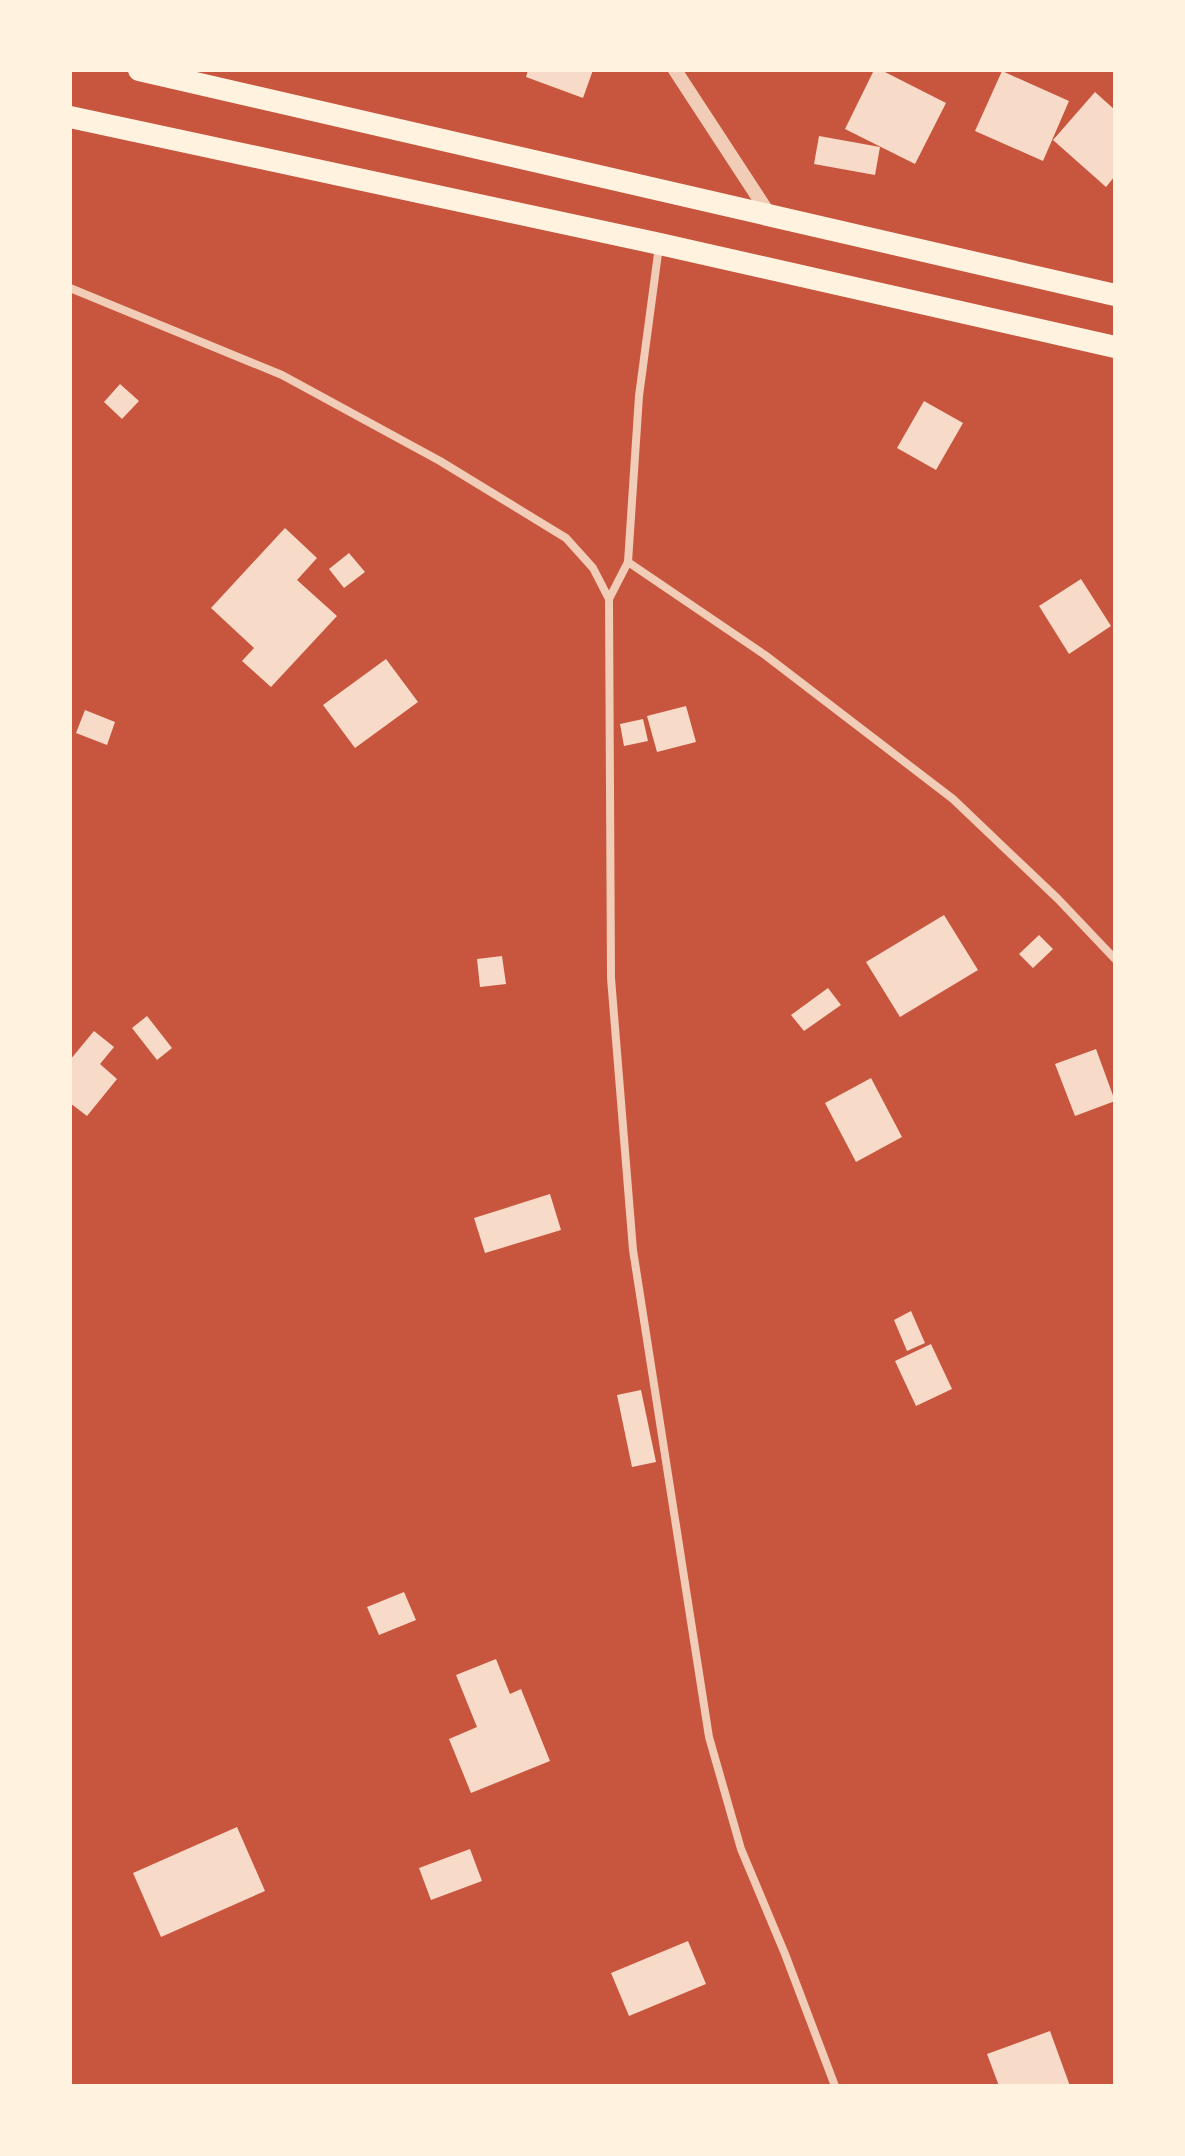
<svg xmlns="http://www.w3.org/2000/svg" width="1185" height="2156" font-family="'Asap Condensed',sans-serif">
<rect width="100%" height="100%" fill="#c8553d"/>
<path fill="#f7dbc8" d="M528,70h65l-10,28 -57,-21z
M874,70h7l65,33 -31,61 -70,-35z
M1002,71l67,30 -26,60 -68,-30z
M1095,92l20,18v66l-9,11 -53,-47z
M819,136l61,11 -5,28 -61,-11z
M120,384l19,17 -17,18 -18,-17z
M924,401l39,22 -27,47 -39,-22z
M285,528l32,30 -20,22 40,36 -66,71 -29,-26 12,-13 -43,-40z
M349,553l16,19 -21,16 -15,-19z
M1081,579l30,47 -42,28 -30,-48z
M386,659l32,43 -63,46 -32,-43z
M686,706l10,36 -39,10 -10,-36z
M85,710l30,12 -8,23 -31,-12z
M643,719l5,22 -24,5 -4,-22z
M944,915l34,55 -78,47 -34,-55z
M1039,935l14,14 -20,19 -14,-14z
M502,956l4,28 -26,3 -3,-28z
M828,988l13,17 -37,26 -13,-16z
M147,1016l25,32 -15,12 -25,-32z
M94,1031l20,16 -14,17 17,15 -30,37 -17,-13v-43z
M1096,1049l19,52 -40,15 -20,-52z
M871,1078l31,59 -46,25 -31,-59z
M550,1194l11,36 -76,23 -11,-35z
M911,1311l14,32 -18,8 -13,-31z
M931,1344l21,45 -36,17 -21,-45z
M641,1390l15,72 -24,5 -15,-72z
M404,1592l12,28 -37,15 -12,-28z
M496,1659l14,35 11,-5 29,72 -79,32 -22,-54 28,-12 -21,-52z
M237,1827l28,64 -104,46 -28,-64z
M470,1849l12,32 -51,19 -12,-32z
M688,1941l18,43 -77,32 -18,-43z
M1050,2031l20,55h-71l-12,-32z"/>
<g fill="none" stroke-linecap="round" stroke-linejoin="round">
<path stroke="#f1ccb7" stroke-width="8" d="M70,288l212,87 158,86 126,77 27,30 16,31 2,379 22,272 76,487 32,112 44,105 50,132
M628,562l137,93 188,144 105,100 57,60
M609,599l19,-37 11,-166 20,-150"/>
<path stroke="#f1ccb7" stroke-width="14" d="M675,70l96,147"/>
<path stroke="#fff3e0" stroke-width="22" d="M139,70l976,225
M70,117l590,127 455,103"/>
</g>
<rect width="1185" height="2156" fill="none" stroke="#fff3e0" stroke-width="144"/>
</svg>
